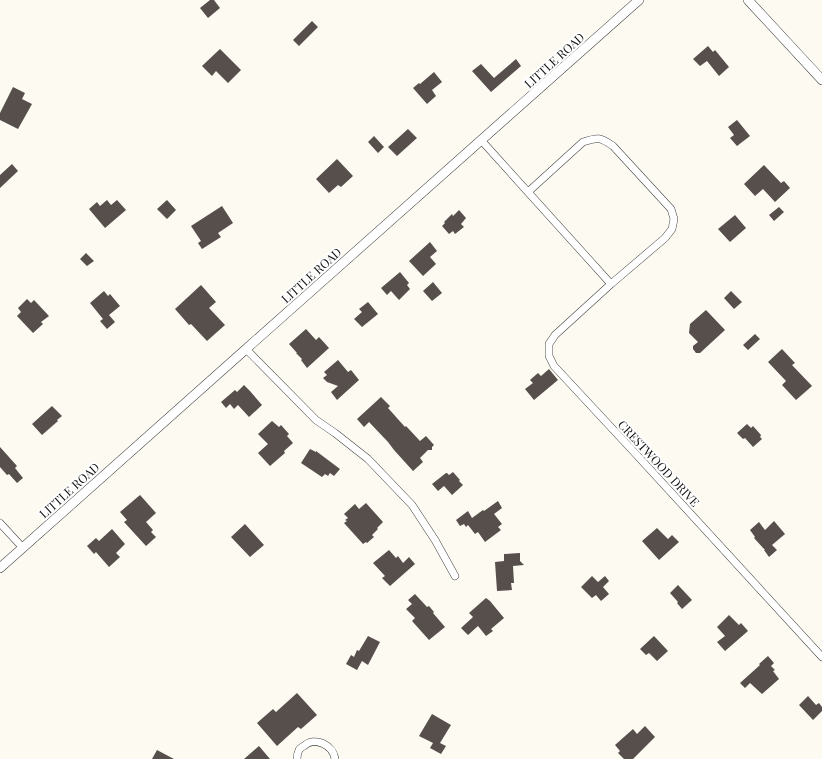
<svg xmlns="http://www.w3.org/2000/svg" width="822" height="759" font-family="'Playfair Display',serif">
<rect width="100%" height="100%" fill="#fdfaf2"/>
<path fill="#564f4c" d="M210,0h4l6,8 -12,10 -8,-10z
M312,21l6,6 -19,19 -6,-6z
M708,46l5,6 2,-2 14,17 -10,9 -12,-15 -7,5 -7,-7z
M220,49l21,21 -13,13 -12,-12 -4,5 -10,-10z
M516,59l5,7 -30,26 -19,-21 9,-7 13,14z
M434,72l8,10 -10,8 4,6 -9,8 -14,-16 6,-5 1,1z
M13,87l12,6 -3,6 10,5 -14,25 -18,-9v-7z
M737,120l13,16 -13,10 -7,-8 4,-3 -6,-8z
M408,129l9,9 -20,18 -9,-9z
M374,136l10,11 -6,6 -10,-11z
M337,159l16,17 -12,11 -3,-2 -9,8 -13,-14z
M12,164l6,7 -18,17v-13z
M764,165l17,18 3,-2 6,7 -15,14 -12,-13 -8,7 -11,-12z
M107,200l4,5 6,-5 9,10 -21,18 -16,-19 8,-7 3,4z
M167,200l9,10 -9,9 -10,-10z
M222,206l11,17 -15,10 3,4 -19,12 -4,-6 3,-2 -10,-15z
M779,207l5,5 -10,9 -5,-6z
M459,210l7,8 -5,6 3,3 -9,7 -2,-3 -4,3 -7,-8 3,-3 -1,-1 8,-8 1,2z
M735,215l11,13 -16,14 -12,-13z
M430,242l7,9 -7,6 6,7 -13,12 -14,-15z
M86,253l8,8 -7,5 -7,-7z
M400,272l9,11 -2,2 3,4 -11,11 -8,-9 -4,4 -6,-7z
M433,282l9,11 -10,8 -9,-10z
M201,285l15,17 -7,6 16,17 -18,16 -16,-17 -2,1 -14,-16z
M104,291l4,5 2,-2 10,12 -11,9 6,7 -8,7 -7,-8 3,-2 -13,-16z
M731,291l11,11 -8,7 -10,-11z
M27,299l4,4 3,-3 15,16 -8,6 2,2 -10,9 -16,-17 4,-4 -3,-4z
M368,302l10,12 -16,13 -8,-8 8,-7 -3,-3z
M706,310l19,20 -25,23h-4l-3,-4v-3l5,-4 -9,-9 1,-9z
M306,329l10,11 3,-3 10,11 -22,20 -6,-8 1,-1 -6,-6h1l-8,-9z
M755,334l5,5 -12,11 -5,-5z
M782,349l13,14 -3,2 20,21 -16,14 -14,-15 4,-4 -18,-19z
M338,360l10,12 3,-2 8,10 -22,20 -6,-8 7,-6 -11,-4 -4,-4 4,-3 -3,-3z
M549,369l9,11 -24,20 -9,-11 8,-6 -3,-3 8,-7 3,3z
M244,385l6,6 12,14 -13,12 -11,-12 -4,4 -4,-5 -4,4 -5,-6 14,-12 2,2z
M381,397l9,9 -2,2 17,19 1,-1 14,15 6,-5 8,9 -2,2v3h-4l-8,8 3,4 -10,9 -19,-21 -6,-8 -19,-20 -5,5 -7,-8z
M52,406l10,10 -5,4 1,1 -16,14 -10,-11z
M272,421l7,6 2,-2 8,9 -2,2 6,7 -9,8 1,2 -15,13 -12,-13 10,-9 -10,-10z
M747,424l4,4 2,-2 8,9 -1,2 2,2 -9,8 -8,-9 -2,1 -6,-6z
M0,447l17,19 -2,2 8,10 -6,5 -8,-9 -2,1 -7,-8z
M310,449l6,3v-1l24,18 -6,7 -4,-3 -2,3 -3,-2 -3,3 -21,-14z
M453,472l7,8 -1,1 4,4 -11,10 -8,-9 -6,5 -6,-7 14,-11h1l2,2z
M140,495l16,18 -10,9 7,8 -2,2 5,5 -10,9 -22,-24 3,-2 -7,-8z
M498,501l4,7 -8,6 8,10 -4,3 3,3 -16,12 -7,-10 -3,2 -7,-9 -2,2 -2,-3 -4,2 -4,-6 12,-9 4,7 11,-8 1,1z
M366,503l17,19 -6,6 1,1 -6,6 2,2 -7,6 -1,-1 -3,2 -19,-21 3,-2 -2,-1 3,-2 -4,-4 11,-10 4,5z
M774,521l11,13 -13,11 5,5 -8,7 -5,-7h1l-11,-12 1,-1 -5,-7 9,-8 6,8z
M245,524l19,21 -14,12 -19,-20z
M657,528l11,11 4,-4 7,7 -20,18 -17,-19z
M112,529l13,15 -9,9 4,4 -11,10 -13,-15 -2,2 -7,-8 9,-8 3,3z
M389,550l7,8 2,-2 5,7 6,-6 6,7 -25,22 -8,-8 3,-2 -12,-13z
M520,553v8l4,4 -11,1 1,17h-3l1,7 -15,1 -2,-29 9,-1v-7z
M592,576l6,6 7,-6 4,5 -6,6 6,7 -8,7 -5,-6 -4,3 -11,-11z
M678,585l14,15 -10,9 -5,-6 1,-1 -8,-9z
M415,594l12,13 2,-1 5,6 -1,1 12,14 -16,13 -17,-19 3,-3 -9,-9 6,-5 -4,-4z
M486,598l4,3 14,17 -13,11 2,2 -7,5 -8,-10 -10,9 -7,-7 12,-11 -4,-4z
M729,615l10,10 2,-2 7,8 -23,20 -8,-9 8,-6 -8,-9z
M368,636l12,6 -12,23 -6,-4 -5,9 -11,-6 5,-9 3,2 3,-7 2,1z
M654,636l14,15 -11,10 -8,-8 -3,2 -6,-6z
M768,656l6,7 -3,3 4,4 -2,1 6,8 -17,15 -12,-11 -5,5 -5,-5 20,-18 -1,-1z
M297,693l20,22 -16,14 -3,-2 -21,19 -20,-23 16,-14 3,3z
M808,696l8,9 3,-2 3,4v4l-9,9 -14,-15z
M432,714l19,11 -11,18 6,3 -5,8 -11,-6 3,-5 -14,-7z
M645,726l10,11 -22,22h-9l-6,-6 2,-2 -5,-6 18,-16 4,5z
M259,746l11,13h-26z
M157,750l17,9h-22z"/>
<g fill="none" stroke-linecap="round" stroke-linejoin="round">
<defs>
<path id="minor" d="M481,140l130,144
M528,192l55,-50c15,-5 17,-5 30,4l58,63 3,10 -2,10 -7,9 -54,46 -56,51 -6,9v12l5,10 80,86 188,205
M246,349l70,71 19,13 33,26 44,46 23,35 20,36
M0,523l23,25
M297,759c0,-3 1,-7 2,-9 1,-2 3,-3 5,-4 11,-10 29,-1 31,13"/>
<path id="tertiary" d="M748,0l74,80
M0,568l246,-219 393,-349"/>
</defs>
<use href="#minor" stroke="#424242" stroke-width="8"/>
<use href="#tertiary" stroke="#424242" stroke-width="10"/>
<use href="#minor" stroke="#fff" stroke-width="7"/>
<use href="#tertiary" stroke="#fff" stroke-width="9"/>
</g>
<g text-anchor="middle" dominant-baseline="central" stroke-width="4" stroke-linejoin="round" paint-order="stroke">
<g font-size="12" fill="#0f0f0f" stroke="#fff">
<text transform="translate(554 60) rotate(-42)">LITTLE ROAD</text>
<text transform="translate(311 275) rotate(-42)">LITTLE ROAD</text>
<text transform="translate(659 463) rotate(47)">CRESTWOOD DRIVE</text>
<text transform="translate(69 490) rotate(-42)">LITTLE ROAD</text>
</g>
</g>
</svg>
